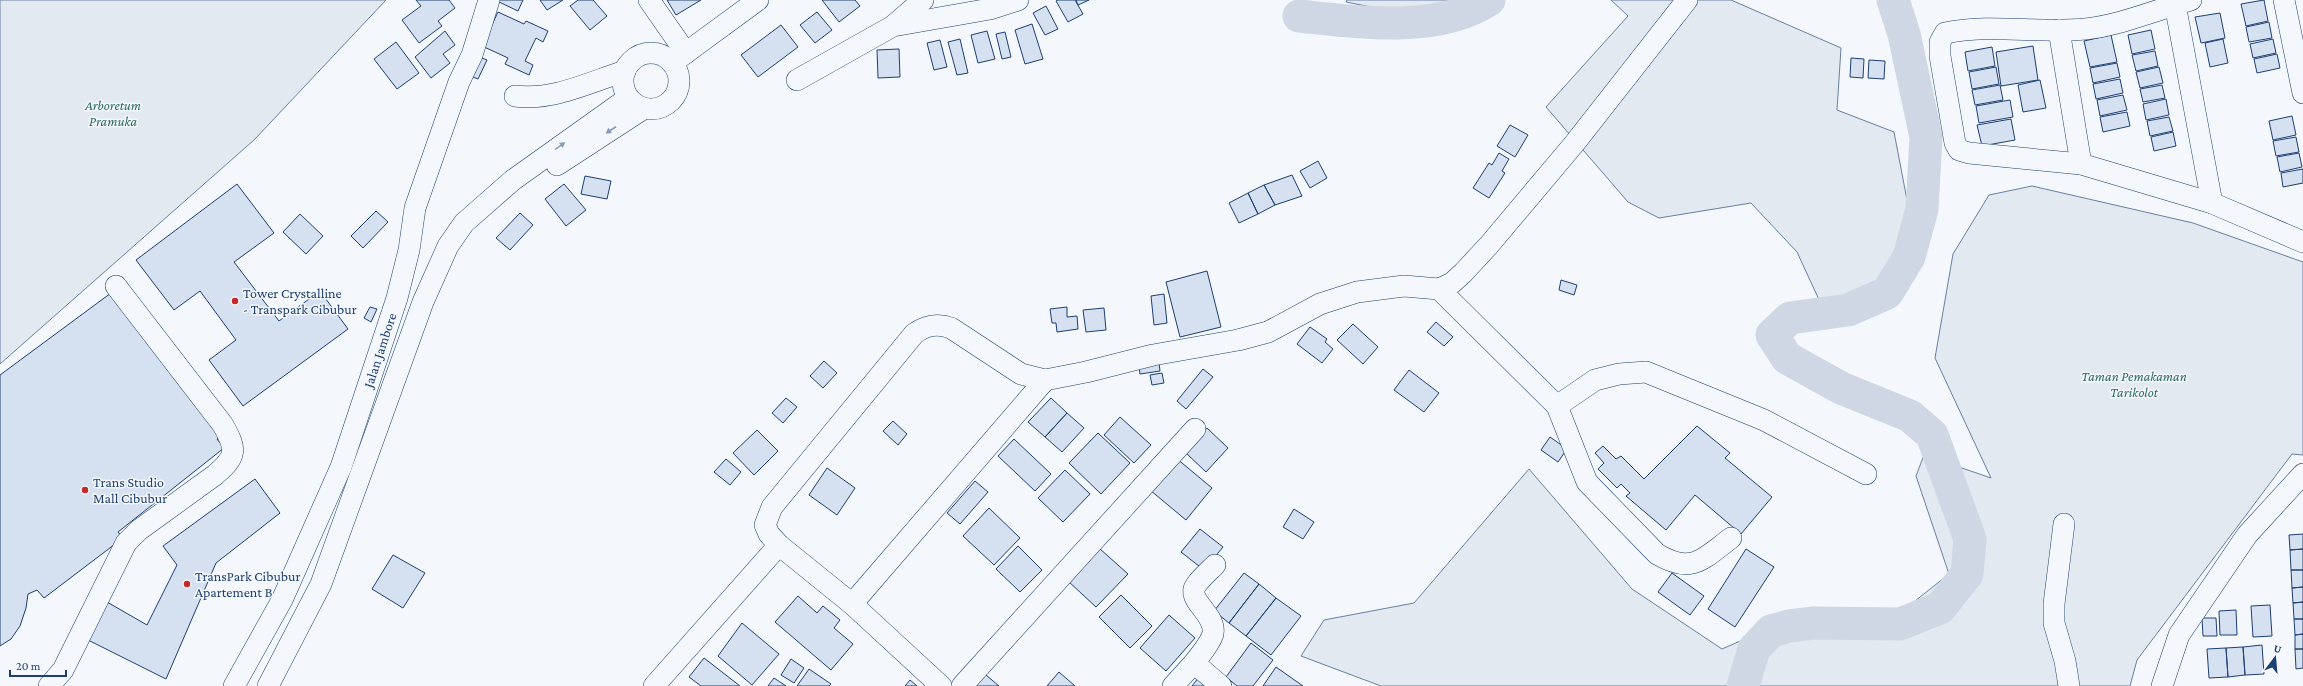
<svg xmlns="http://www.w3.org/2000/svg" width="2303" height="686" font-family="'Crimson Pro',serif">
<rect width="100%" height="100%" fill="#f4f7fb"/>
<path fill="#e3e9f0" stroke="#687fa3" d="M0,0h386l-132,140 -254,224z
M1347,0h116l-36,18 -81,-16z
M1611,0h120l110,48 -4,62 57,22 18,94 -33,70 -58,8 -24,-52 -46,-49 -92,15 -31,-16 -82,-95 82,-91z
M2032,186l161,37 110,39v193l-11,-1 -155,206 -7,26h-749l-80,-30 23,-36 90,-17 115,-134 103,120 90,60 82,-36 87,7 58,-46 -33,-98 8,-21 67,23 -56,-120 18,-104 36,-59z"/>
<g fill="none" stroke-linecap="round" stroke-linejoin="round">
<path stroke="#cfd7e4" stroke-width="33" d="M1299,16c59,6 138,18 190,-16
M1743,686l11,-37 17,-18 18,-5 25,-3 86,1 40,-16 27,-34 3,-35 -38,-104 -22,-19 -69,-28 -54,-30 -15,-23 18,-17 58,-8 39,-17 22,-36 13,-48 4,-72 -22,-103 -11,-34"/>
</g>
<path fill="#d5e0f0" stroke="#1d3f73" d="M416,0h33l6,8 -17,13 4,5 -23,17 -17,-23 19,-14z
M499,0h24l-5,11 -19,-9z
M540,0h23l-16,10z
M578,0h15l14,16 -17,14 -20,-24z
M667,0h34l-25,15z
M822,0h33l5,6 -21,16z
M1058,0h17l8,14 -15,8 -12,-21z
M1076,0h13l-11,5z
M2264,0l4,21 -22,5 -5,-22z
M1046,6l12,23 -13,6 -12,-22z
M498,12l26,12 2,-3 22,10 -5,11 -7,-4 -11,23 8,4 -4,10 -24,-11 3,-6 -26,-12z
M817,12l15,18 -17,13 -15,-18z
M2220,13l5,25 -24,5 -6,-26z
M2269,22l3,16 -23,4 -3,-15z
M1032,24l11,35 -18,5 -10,-34z
M781,25l17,22 -40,30 -17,-22z
M2151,30l4,19 -23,5 -4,-19z
M445,31l10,14 -12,9 7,9 -19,15 -16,-21z
M987,31l8,28 -17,4 -7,-28z
M1005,32l6,25 -9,2 -6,-25z
M2111,35l6,27 -27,5 -6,-26z
M960,39l8,34 -11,2 -9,-33z
M2223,39l5,24 -18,4 -5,-24z
M2273,39l3,14 -23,5 -3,-14z
M940,40l7,27 -13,3 -7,-27z
M396,42l23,31 -22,16 -23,-30z
M2033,46l5,34 -37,6 -5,-34z
M1992,47l3,19 -27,5 -3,-19z
M899,49l1,28 -22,1 -1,-28z
M2155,51l3,15 -22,5 -4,-16z
M2277,54l3,14 -23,5 -3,-14z
M477,56l10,4 -9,19 -10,-4z
M1851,58l13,1 -1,19 -13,-1z
M1869,60l16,1 -1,18 -16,-1z
M2117,63l3,14 -27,6 -3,-15z
M1996,67l3,17 -27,5 -3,-17z
M2159,67l4,16 -23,5 -4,-16z
M2120,79l3,14 -27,6 -3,-15z
M2040,80l6,28 -23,4 -5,-27z
M2000,85l3,15 -28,5 -3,-15z
M2162,85l3,13 -22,4 -3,-13z
M2123,95l4,15 -27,6 -3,-16z
M2166,99l3,16 -23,5 -3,-16z
M2010,100l3,17 -34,6 -3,-17z
M2127,112l3,14 -27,6 -3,-15z
M2292,116l4,19 -23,5 -4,-19z
M2169,117l4,14 -23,5 -3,-15z
M2011,119l4,21 -33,6 -5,-21z
M1510,125l18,10 -13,22 -18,-11z
M2173,132l3,14 -22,5 -3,-14z
M2296,137l3,15 -23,4 -3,-15z
M1499,153l10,6 -7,12 3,2 -16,25 -16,-10 16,-25 3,2z
M2299,153l3,14 -22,5 -3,-15z
M1318,161l9,17 -17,10 -10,-17z
M2303,169v14l-20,4 -2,-14z
M1292,175l10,21 -27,9 -11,-20z
M585,176l26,5 -4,18 -26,-5z
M237,184l37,49 -40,29 45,59 41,-30 28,38 -105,77 -34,-46 27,-20 -36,-49 -26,19 -38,-50z
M564,184l22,26 -20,16 -21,-27z
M1264,185l11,20 -17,9 -10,-21z
M1248,193l10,21 -19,9 -10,-20z
M376,211l12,11 -25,26 -12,-12z
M520,213l13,12 -23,25 -14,-12z
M300,214l23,22 -17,18 -23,-22z
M1207,271l14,56 -41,10 -14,-55z
M1561,280l16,5 -3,10 -15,-5z
M111,293l109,144 -3,2 7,9 -106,84 5,6 -79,60 -7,-8 -9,4 -2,14 -6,18 -9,13 -11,7v-271z
M1164,294l3,29 -13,2 -3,-29z
M370,307l7,2 -6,13 -7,-4z
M1067,307v10l10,-1 1,13 -21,3 -1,-9h-4l-2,-14z
M1104,308l2,22 -20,2 -3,-22z
M1436,322l17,15 -9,9 -17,-14z
M1353,324l25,23 -15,17 -26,-24z
M1310,327l17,12 -2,3 8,7 -11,14 -25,-19z
M824,361l13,12 -14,15 -13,-12z
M1159,363l1,8 -20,3 -1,-8z
M1203,369l10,8 -27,32 -9,-8z
M1409,370l30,23 -15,19 -30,-22z
M1162,373l2,10 -12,2 -2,-10z
M786,398l11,9 -14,16 -11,-10z
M1051,398l16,15 -22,24 -17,-15z
M1067,413l17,15 -22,24 -17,-15z
M1120,417l31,28 -17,18 -30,-28z
M893,421l14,13 -9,11 -15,-14z
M1697,426l33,27 -5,5 47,39 -31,37 -46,-39 -29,35 -40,-34 4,-3 -9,-9 -4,4 -19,-19 6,-6 -9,-10 8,-7 13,13 5,-3 23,23z
M1207,428l21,20 -22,24 -21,-20z
M757,430l21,21 -24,24 -21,-22z
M1098,433l32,30 -29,31 -32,-31z
M1550,437l17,12 -9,13 -17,-12z
M1014,439l37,35 -16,17 -37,-35z
M1176,458l36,30 -26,32 -36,-30z
M726,459l15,13 -11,13 -16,-13z
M827,468l28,20 -18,27 -28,-20z
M1065,470l25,24 -27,28 -25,-24z
M255,479l25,34 -64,50 -50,116 -80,-40 21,-37 40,23 30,-60 -14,-19z
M975,481l13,11 -28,32 -13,-11z
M989,508l31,30 -26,27 -31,-29z
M1294,509l20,13 -11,17 -20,-12z
M1200,529l23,18 -19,23 -23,-18z
M2303,534v15l-13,1 -1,-15z
M1018,546l24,24 -22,22 -24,-23z
M1099,548l29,26 -32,33 -28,-26z
M1746,549l28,18 -39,60 -27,-18z
M2303,549v21h-12l-1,-20z
M393,555l32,18 -22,35 -31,-19z
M2291,570h12v17l-11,1z
M1244,573l15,11 -30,39 -15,-12z
M1672,573l32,23 -14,19 -32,-23z
M1259,584l17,14 -30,38 -17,-13z
M2303,587v15l-10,1 -1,-15z
M1121,595l31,31 -22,22 -31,-31z
M798,596l19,17 6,-7 17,14 -6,8 19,16 -22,26 -56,-48z
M1276,598l25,18 -30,39 -25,-19z
M2303,602v17h-9l-1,-16z
M2270,605l2,31 -19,1 -2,-31z
M2236,610l1,25h-17l-1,-24z
M1169,615l26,23 -29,33 -26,-23z
M2202,618h14l1,18h-14z
M2294,619h9v15l-8,1z
M742,623l37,31 -27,31 -34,-29z
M2303,634v15h-8v-14z
M1251,643l22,17 -20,26h-16l-11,-9z
M2262,645l2,29 -19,1 -2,-28z
M2243,647l2,28 -17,2 -2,-29z
M2226,648l2,29 -19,1 -2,-29z
M2295,649h8v19l-7,1z
M704,658l36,28h-39l-12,-9z
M791,659l13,9 -10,15 -13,-8z
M1276,667l27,19h-40z
M809,669l22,15 -2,2h-32z
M979,669l20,17h-34z
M1059,672l16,14h-28z
M1200,676l11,10h-19z
M774,678l12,8h-18z
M910,680l7,6h-12z"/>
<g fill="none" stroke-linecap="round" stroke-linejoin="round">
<defs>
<g id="minor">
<path d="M649,0l37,53"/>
<path d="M2191,0c-35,10 -70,25 -106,29 -46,5 -94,-6 -140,4l-5,9v14l15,87 4,7 10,3 112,11 131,39 91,39"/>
<path d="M2284,0l19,93"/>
<path d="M2175,4l37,199"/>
<path d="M894,25l29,-25"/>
<path d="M2059,30l22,134"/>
<circle cx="651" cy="81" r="28"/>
<path d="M672,63l86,-63"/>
<path d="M797,80l96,-54 97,-17 28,-9"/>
<path d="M515,96c38,5 75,-14 110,-25"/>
<path d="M557,165l86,-56"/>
<path d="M1439,289l118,117 30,76 70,72c35,21 46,5 74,-16"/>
<path d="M1557,406l38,-26 24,-6 27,-2 118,48 102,54"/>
<path d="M2064,524l-10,80v19l11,38 4,25"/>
<path d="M852,604l193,-224"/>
<path d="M1194,663c6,-8 16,-19 19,-29 4,-20 -28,-34 -17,-49 5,-7 13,-14 19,-20"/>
<path d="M49,686l14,-16 63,-127 13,-13 76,-55c22,-19 22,-25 8,-50l-107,-139"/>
<path id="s1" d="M234,686l48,-86 59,-133 56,-169 12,-48 6,-42 44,-126 13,-27 17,-55"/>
<path d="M268,686l53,-102 102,-282 25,-56 16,-23 49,-43 115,-82"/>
<path d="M654,686l125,-141"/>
<path d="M941,686l-89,-82 -73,-59 -10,-11 -4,-9 7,-18 142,-173c12,-9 23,-11 37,-6l70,46 24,6 41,-8 67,-17 85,-15 30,-8 52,-28 37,-12 47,-6 35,3 13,-6 11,-10 26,-28 85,-101 113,-144"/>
<path d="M962,686l233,-257"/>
<path d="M1173,686l21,-23 27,23"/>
<path d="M2162,686l17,-51 68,-100 56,-61"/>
</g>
</defs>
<use href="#minor" stroke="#1d3f73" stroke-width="22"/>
<use href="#minor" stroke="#f4f7fb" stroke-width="21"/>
</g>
<defs><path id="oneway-solid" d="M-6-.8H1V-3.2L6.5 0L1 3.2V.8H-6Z"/></defs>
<g fill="#889bb7">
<use href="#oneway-solid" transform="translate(611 130) rotate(147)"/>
<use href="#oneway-solid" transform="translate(560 146) rotate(-35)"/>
</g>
<g fill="#c62828" stroke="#f4f7fb" stroke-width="1.5">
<circle cx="235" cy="301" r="4"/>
<circle cx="85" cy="490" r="4"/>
<circle cx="187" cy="584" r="4"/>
</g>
<g text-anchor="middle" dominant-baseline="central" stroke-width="3" stroke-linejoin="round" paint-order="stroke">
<g font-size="14" font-style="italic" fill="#2c6c60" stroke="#f4f7fb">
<text x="113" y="105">Arboretum<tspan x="113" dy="16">Pramuka</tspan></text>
<text x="2134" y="376">Taman Pemakaman<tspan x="2134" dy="16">Tarikolot</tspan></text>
</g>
<g font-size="14" fill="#1d3f73" stroke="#f4f7fb" text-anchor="start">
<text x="243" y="293">Tower Crystalline<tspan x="243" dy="16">- Transpark Cibubur</tspan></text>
<text x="93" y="482">Trans Studio<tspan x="93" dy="16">Mall Cibubur</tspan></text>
<text x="195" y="576">TransPark Cibubur<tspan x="195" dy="16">Apartement B</tspan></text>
</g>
<g font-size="14" fill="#1d3f73" stroke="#f4f7fb">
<text stroke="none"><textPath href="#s1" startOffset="367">Jalan Jambore</textPath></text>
</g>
</g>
<g transform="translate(2275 658) rotate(16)" stroke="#f4f7fb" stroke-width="3" paint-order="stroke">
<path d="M0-3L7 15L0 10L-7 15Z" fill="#1d3f73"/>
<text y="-6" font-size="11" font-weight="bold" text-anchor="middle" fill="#1d3f73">U</text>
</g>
<path d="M10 670v6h56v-6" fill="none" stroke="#1d3f73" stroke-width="2"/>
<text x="16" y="670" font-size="12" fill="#1d3f73" stroke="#f4f7fb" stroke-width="3" paint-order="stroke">20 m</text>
</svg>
